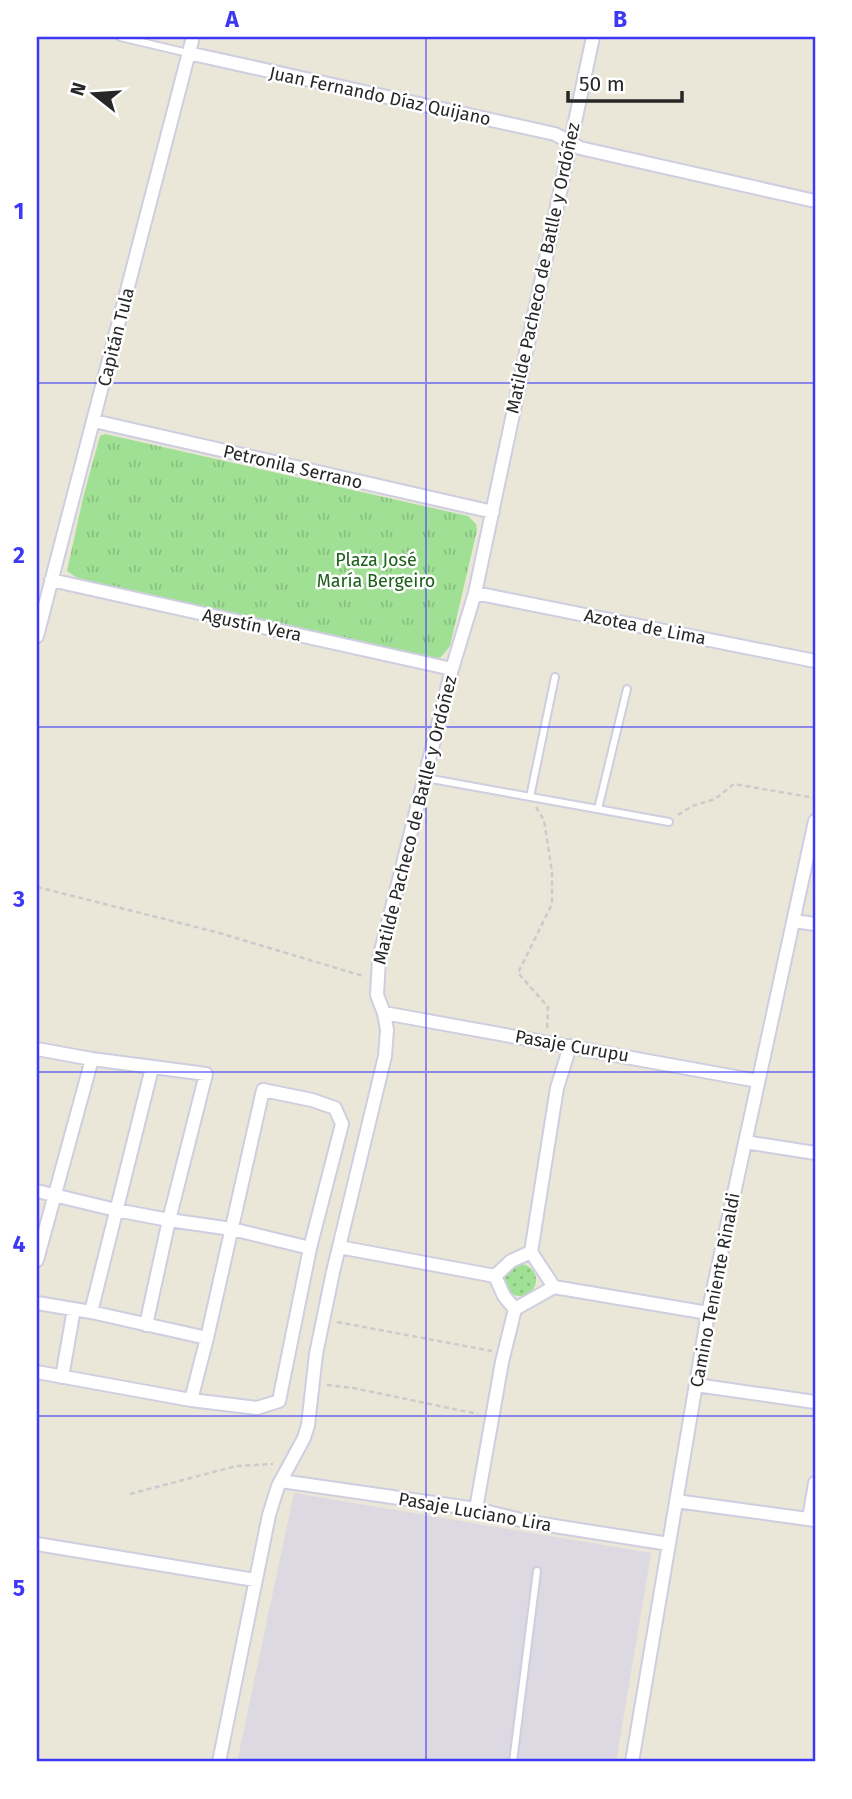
<svg xmlns="http://www.w3.org/2000/svg" width="852" height="1799" font-family="'Fira Sans',sans-serif">
<defs>
<pattern id="grass-dots" width="8" height="8" patternUnits="userSpaceOnUse" patternTransform="scale(1.75)"><rect width="8" height="8" fill="#9fe094"/><path d="M2 2h.1M6 6h.1" fill="none" stroke="#89c080" stroke-width="1.8" stroke-linecap="round"/></pattern>
<pattern id="park-tufts" width="24" height="20" patternUnits="userSpaceOnUse" patternTransform="scale(1.75)"><rect width="24" height="20" fill="#9fe094"/><path d="M3 7l-1-3M5 7V3M7 7l1-3M15 17l-1-3M17 17v-4M19 17l1-3" fill="none" stroke="#89c080"/></pattern>
</defs>
<rect width="100%" height="100%" fill="#eae6d8"/>
<path fill="#ddd9e2" d="M294,1493l357,60 -35,209h-379z"/>
<path fill="url(#grass-dots)" d="M504 1280a16 16 0 1 1 32 0a16 16 0 1 1-32 0Z"/>
<path fill="url(#park-tufts)" d="M105,434l363,82 8,8 1,6 -27,116 -9,11 -8,3 -340,-78 -17,-5 -9,-6 16,-73 17,-62z"/>
<g fill="none" stroke-linecap="round" stroke-linejoin="round">
<defs>
<path id="lane" d="M120,37l68,16
M426,778l243,44
M530,797l25,-120
M598,809l29,-120
M513,1762l24,-191"/>
<path id="street" d="M188,53l367,81 25,14 235,53
M94,421l399,91
M51,580l401,89
M475,593l340,68
M37,636l156,-599
M794,921l21,3
M384,1013l374,68
M37,1049l55,10 114,15 -37,146 -53,-10 -79,-19
M745,1142l70,11
M339,1247l156,29
M531,1252l23,35 154,26
M37,1260l55,-201
M37,1303l54,9 116,26 56,-248 49,10 23,8 7,16 -32,124 -31,153 -22,7 -66,-8 16,-62
M515,1309l39,-22
M91,1312l61,-244
M146,1325l23,-105 63,9 78,19
M37,1372l154,28
M62,1377l12,-68
M696,1385l119,17
M281,1481l195,28 53,13 140,22
M676,1501l139,19
M476,1509l26,-147 13,-53 -11,-13 -9,-20 16,-15 20,-9 26,-164 13,-42
M809,1519l6,-36
M37,1544l218,36
M219,1762l50,-247 9,-29 26,-48 4,-13 8,-71 17,-82 52,-216 2,-26 -3,-17 -7,-18 2,-36 73,-290 23,-76 118,-556
M632,1762l76,-449 107,-492"/>
</defs>
<use href="#lane" stroke="#cecee0" stroke-width="10"/>
<use href="#street" stroke="#cecee0" stroke-width="16"/>
<path stroke="#cbcbcb" stroke-width="2.5" stroke-dasharray="5 3.5" stroke-linecap="butt" d="M536,807l8,13 8,52v32l-34,69 30,34 -1,24
M678,815l14,-9 23,-7 19,-15 81,14
M37,887l179,45 147,44
M337,1322l155,29
M327,1385l26,3 125,26
M130,1494l106,-28 37,-2"/>
<use href="#lane" stroke="#fff" stroke-width="6"/>
<use href="#street" stroke="#fff" stroke-width="12"/>
</g>
<path fill="none" stroke="#3c38f6" stroke-width="2" stroke-opacity="0.55" d="M426,37v1725M37,383h778M37,727h778M37,1072h778M37,1416h778"/>
<g text-anchor="middle" dominant-baseline="central" stroke-width="5" stroke-linejoin="round" paint-order="stroke">
<g font-size="18" fill="#272727" stroke="#fff">
<text transform="translate(380 96) rotate(12)">Juan Fernando Díaz Quijano</text>
<text transform="translate(543 268) rotate(-78)">Matilde Pacheco de Batlle y Ordóñez</text>
<text transform="translate(116 337) rotate(-76)">Capitán Tula</text>
<text transform="translate(293 467) rotate(13)">Petronila Serrano</text>
<text transform="translate(252 625) rotate(12)">Agustín Vera</text>
<text transform="translate(645 627) rotate(11)">Azotea de Lima</text>
<text transform="translate(415 820) rotate(-76)">Matilde Pacheco de Batlle y Ordóñez</text>
<text transform="translate(572 1046) rotate(10)">Pasaje Curupu</text>
<text transform="translate(715 1290) rotate(-79)">Camino Teniente Rinaldi</text>
<text transform="translate(475 1512) rotate(10)">Pasaje Luciano Lira</text>
</g>
<g font-size="18" fill="#1a611a" stroke="#fff">
<text x="376" y="560">Plaza José<tspan x="376" dy="21">María Bergeiro</tspan></text>
</g>
</g>
<rect width="852" height="1799" fill="none" stroke="#ffffff" stroke-width="77"/>
<g transform="translate(94 94) rotate(287)" stroke="#ffffff" stroke-width="5" paint-order="stroke">
<path d="M0-5L12 26L0 18L-12 26Z" fill="#272727"/>
<text y="-10" font-size="19" font-weight="bold" text-anchor="middle" fill="#272727">N</text>
</g>
<path d="M568 91v10h114v-10" fill="none" stroke="#272727" stroke-width="3.5"/>
<text x="579" y="91" font-size="21" fill="#272727" stroke="#ffffff" stroke-width="5" paint-order="stroke">50 m</text>
<rect x="38" y="38" width="776" height="1722" fill="none" stroke="#3c38f6" stroke-width="2.5"/>
<g font-size="23" text-anchor="middle" font-weight="bold" fill="#3c38f6">
<text x="232" y="27">A</text>
<text x="620" y="27">B</text>
<text x="19" y="219">1</text>
<text x="19" y="563">2</text>
<text x="19" y="907">3</text>
<text x="19" y="1252">4</text>
<text x="19" y="1596">5</text>
</g>
</svg>
